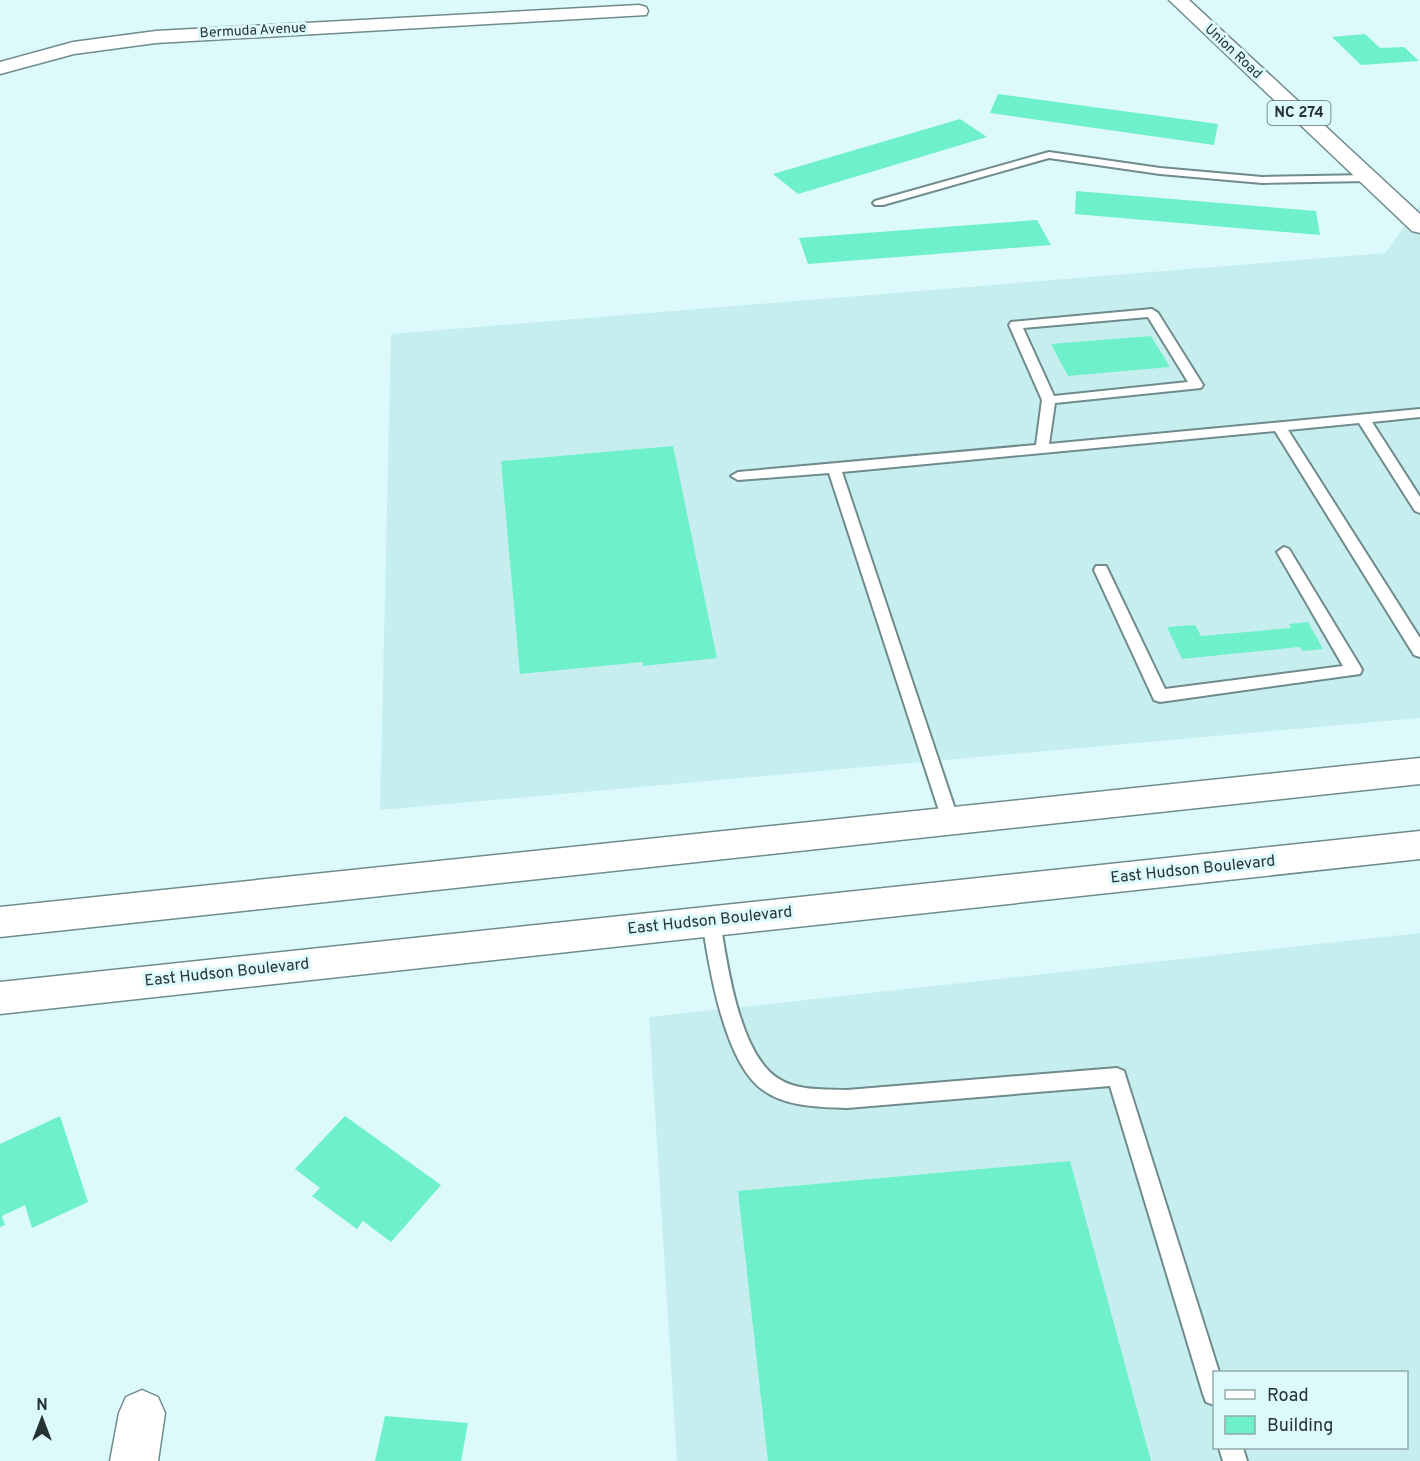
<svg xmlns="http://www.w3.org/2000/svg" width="1420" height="1461" font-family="Overpass,sans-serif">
<rect width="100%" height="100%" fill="#dcfafb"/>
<path fill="#c7eeef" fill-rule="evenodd" d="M1420,205v513l-1040,92 11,-476 994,-81z
M1420,933v528h-743l-28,-444zM1214,1372h192v76h-192z"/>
<path fill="#6ef0cb" d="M1365,34l15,14 24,-1 15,14 -58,4 -29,-28z
M998,94l220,30 -4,21 -224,-32z
M960,119l27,18 -189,57 -25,-20z
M1076,191l240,20 4,24 -245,-21z
M1037,220l14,25 -243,19 -9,-26z
M1151,336l19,31 -102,9 -17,-32z
M673,446l44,212 -74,8v-4l-123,12 -19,-213z
M1308,622l15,27 -20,2 -4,-4 -117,12 -15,-32 28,-2 6,11 90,-8 -2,-4z
M60,1116l28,86 -56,26 -7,-23 -23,11 3,9 -5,2v-83z
M345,1116l96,69 -50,57 -28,-21 -6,8 -45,-33 8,-8 -25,-19z
M1070,1161l81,300h-383l-30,-270z
M385,1416l83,7 -7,38h-86z"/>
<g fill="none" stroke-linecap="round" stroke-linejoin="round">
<defs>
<path id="lane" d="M1049,152l111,16 102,9 107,-2 6,3 -6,3 -107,2 -102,-9 -111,-16 -166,47h-8l-2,-2 2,-2z
M1152,309l6,4 45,72 -2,3 -146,15 -6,41 371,-35v8l-48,5 48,75v16l-5,-2 -56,-88 -71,7 132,208v19l-6,-2 -139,-224 -433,41 117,349 -3,5 -6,2 -6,-2 -115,-353 -91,7 -7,-4 7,-4 298,-27 6,-45 -33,-75 2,-3zM1148,317l40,65 -134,14 -31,-68z
M1284,547l5,2 71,117 2,4 -2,4 -200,28 -6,-2 -60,-130 2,-4h10l2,4 57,119 178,-23 -66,-114z
M711,913l6,3 3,5c7,42 19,134 59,158 19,12 46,10 68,11l270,-22 7,3 95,301h-5v33l-8,-3 -3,-8 -93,-308 -263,22c-27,-1 -61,-1 -84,-18 -39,-27 -54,-124 -61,-169l3,-5z
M1219,1448h24l4,13h-24z"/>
<path id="street" d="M639,5l7,2 2,4 -2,4 -490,28 -82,11 -74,20v-12l73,-20 83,-11z
M142,1390l16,7 7,16 -7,48h-48l9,-48 7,-16z"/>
<path id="secondary" d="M1420,758v26l-1420,153v-30z
M1420,831v28l-1420,155v-32z"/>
<path id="primary" d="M1169,0h20l231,214v19l-8,-2z"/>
</defs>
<use href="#lane" stroke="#708b8c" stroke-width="4"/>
<use href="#street" stroke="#708b8c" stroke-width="3"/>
<use href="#secondary" stroke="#708b8c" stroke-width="3"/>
<use href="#primary" stroke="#708b8c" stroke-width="3"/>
<use href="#lane" fill="#fff" fill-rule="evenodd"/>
<use href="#street" fill="#fff" fill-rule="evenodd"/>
<use href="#secondary" fill="#fff" fill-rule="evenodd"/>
<use href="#primary" fill="#fff" fill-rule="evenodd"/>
</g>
<g text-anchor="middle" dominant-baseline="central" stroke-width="6" stroke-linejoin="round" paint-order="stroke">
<g font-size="14" fill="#273333" stroke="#dcfafb">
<text transform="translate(253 31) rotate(-3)">Bermuda Avenue</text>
<text transform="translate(1233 52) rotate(43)">Union Road</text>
</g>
<rect fill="#dcfafb" stroke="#5d6f6f" stroke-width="1.5" x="1267.5" y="101" width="63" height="24" rx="4.5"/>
<g font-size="15" font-weight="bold" fill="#273333">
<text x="1299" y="113">NC 274</text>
</g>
<g font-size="16" fill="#273333" stroke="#dcfafb">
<text transform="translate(1193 870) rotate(-6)">East Hudson Boulevard</text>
<text transform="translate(710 921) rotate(-6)">East Hudson Boulevard</text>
<text transform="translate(227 973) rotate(-6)">East Hudson Boulevard</text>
</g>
</g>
<rect x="1213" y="1371" width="195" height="78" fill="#dcfafb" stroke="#94aaab" stroke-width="1.5"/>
<rect x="1225" y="1390" width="30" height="9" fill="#ffffff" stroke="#94aaab" stroke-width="1.5"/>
<text x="1267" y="1401" font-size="18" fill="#273333">Road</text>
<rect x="1225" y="1416" width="30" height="18" fill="#6ef0cb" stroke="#94aaab" stroke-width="1.5"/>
<text x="1267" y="1431" font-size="18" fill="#273333">Building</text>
<g transform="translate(42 1419)" stroke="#dcfafb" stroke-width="4.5" paint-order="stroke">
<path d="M0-4.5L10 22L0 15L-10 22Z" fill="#273333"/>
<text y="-9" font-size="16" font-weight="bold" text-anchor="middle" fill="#273333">N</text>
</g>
</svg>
